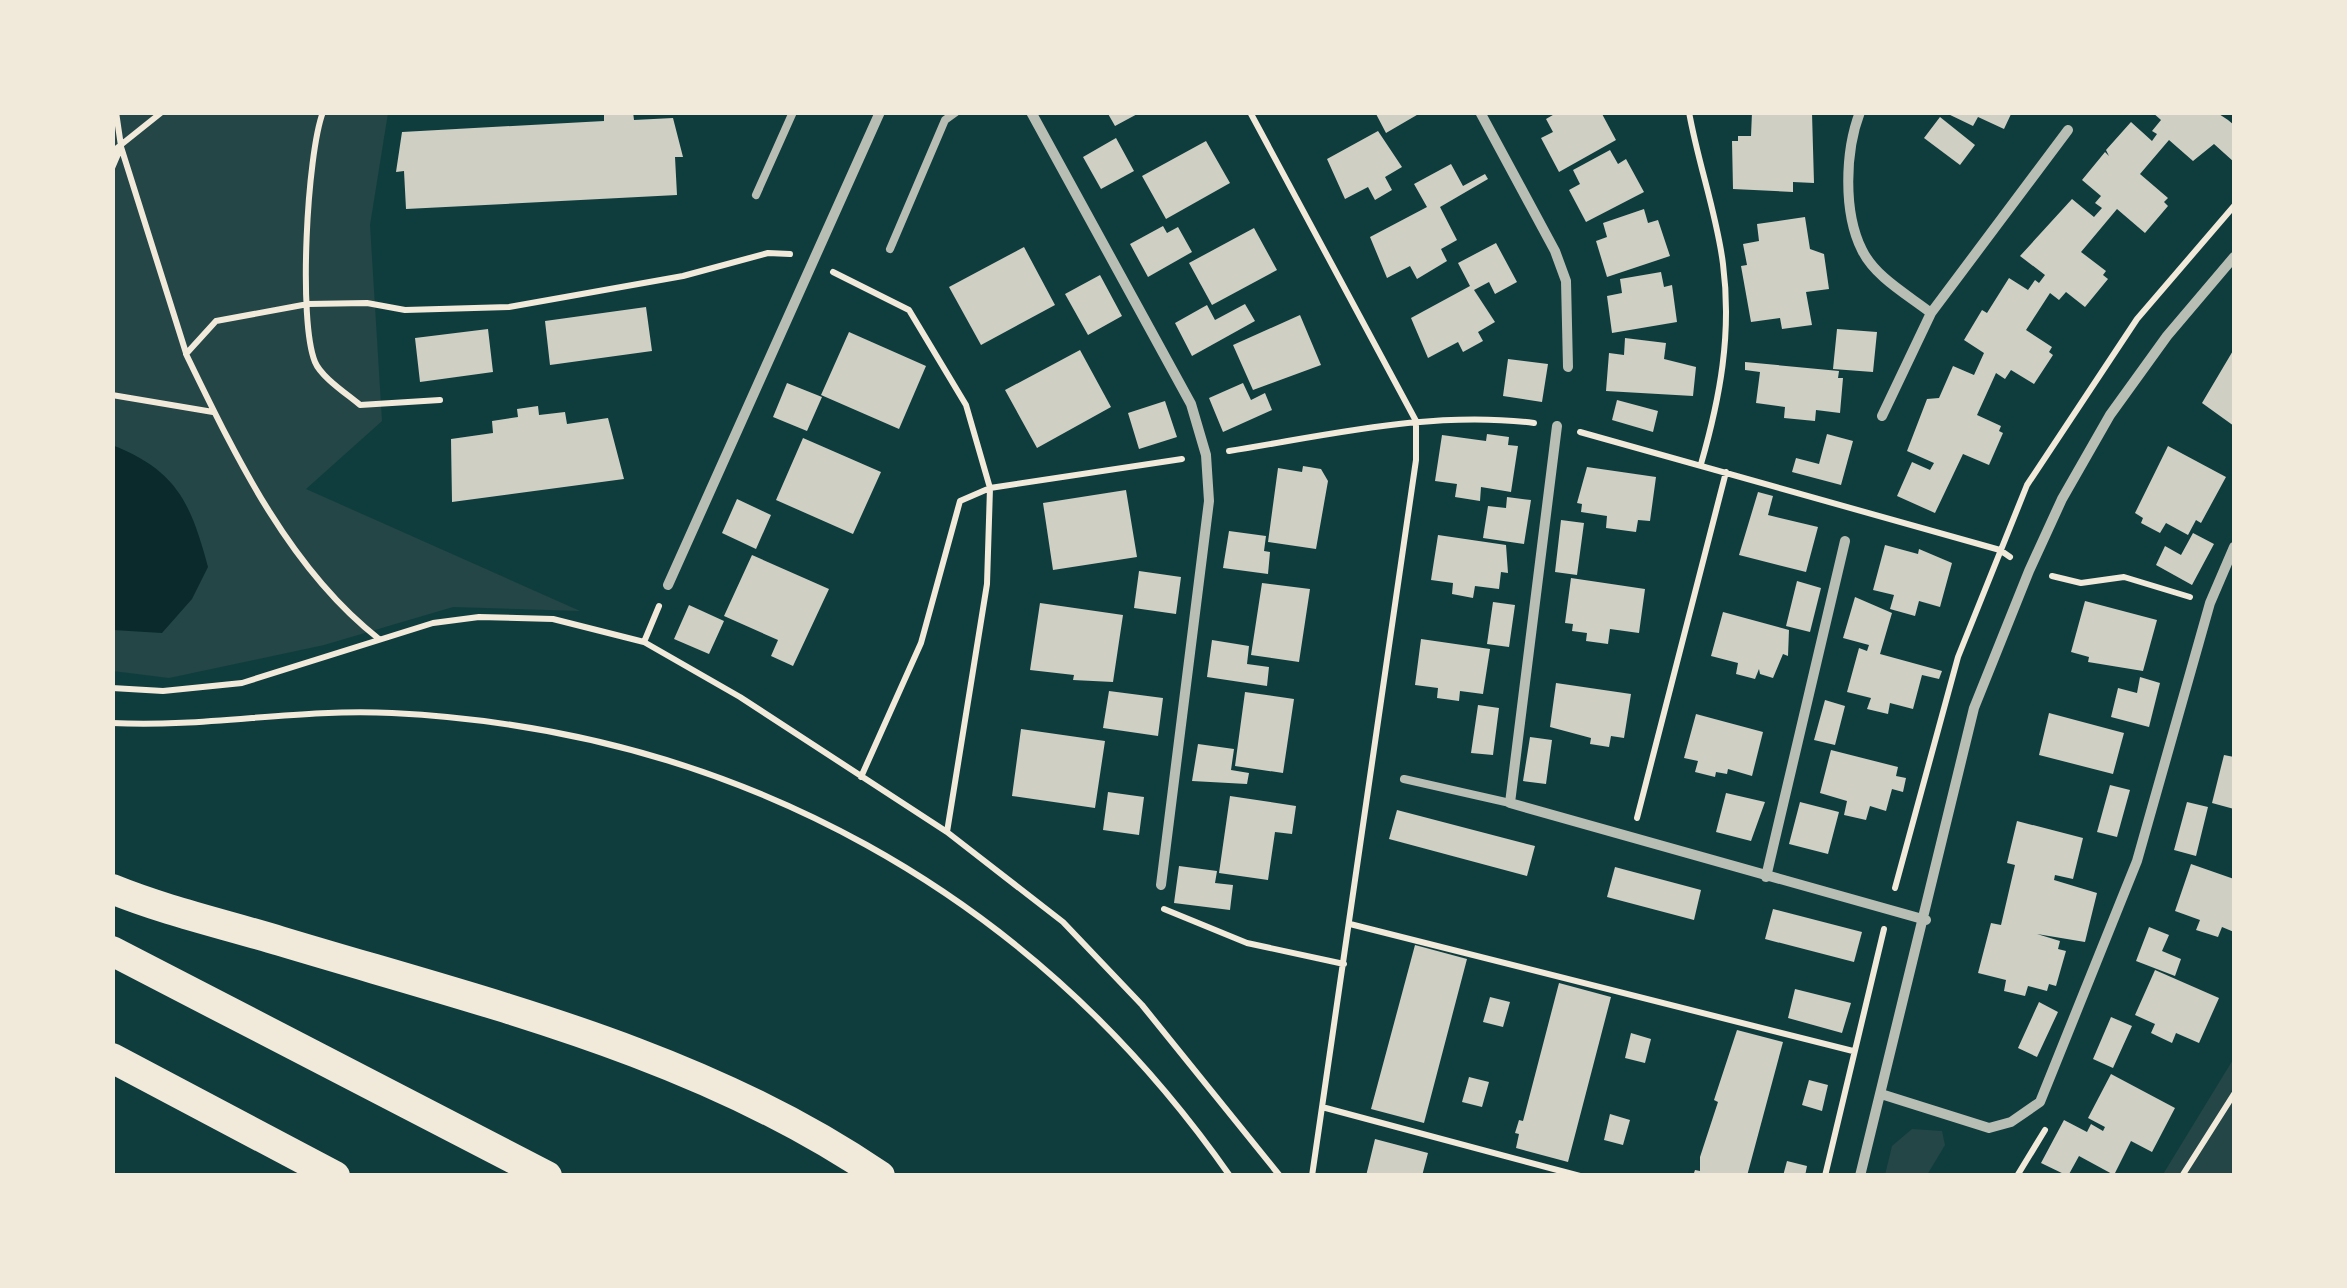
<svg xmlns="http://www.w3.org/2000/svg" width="2347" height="1288" font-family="'Fira Sans',sans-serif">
<rect width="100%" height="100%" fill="#0f3d3e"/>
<path fill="#244646" d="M113,113h275l-18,112 12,196 -76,68 274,122 -127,-4 -129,38 -155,33 -56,-7z
M2234,1058v117l-72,1z
M1912,1129l30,2 3,14 -18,30h-42l7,-29z"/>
<path fill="#0a2a2b" d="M112,445c65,25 79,59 96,122l-16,32 -30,34 -49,-3z"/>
<path fill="#cfcfc3" d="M604,112h29l1,8 39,-2 10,39h-8l2,38 -271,14 -2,-38 -8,1 6,-40 202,-11z
M1107,112h34l-26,14z
M1375,112h47l-36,21z
M1558,112h43l15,28 -57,32 -18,-34 12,-6 -7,-13z
M1752,112l60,1 2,70 -21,-1v10l-60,-3 -1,-48h6v-5h13z
M1944,112h68l-8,17 -26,-12 -5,9z
M2152,112h64l12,8 6,5v37l-20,-18 -21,17 -24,-21 -29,34 28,24 -4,4 4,4 -23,27 -28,-24 -36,43 25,19 -3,4 5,4 -23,28 -19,-15 -7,8 -9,-7 -24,37 26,17 -3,5 4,3 -19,29 -23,-14 -6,9 -9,-6 -19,42 24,11 -2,5 4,2 -14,32 -26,-11 -28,59 -38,-17 15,-34 18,8 4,-7 -27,-12 20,-52 12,-1 14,-32 21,9 10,-22 -20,-13 18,-30 5,3 22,-35 19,12 7,-10 4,3 6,-8 -25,-19 52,-57 22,18 8,-9 -7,-5 6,-7 -19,-16 23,-28 4,4 -3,-6 25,-28 21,19 5,-7 -5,-3 9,-11z
M1940,117l35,28 -15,20 -36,-27z
M1378,131l24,36 -17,10 7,13 -17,10 -7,-13 -23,12 -18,-40z
M1116,138l18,33 -33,18 -18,-32z
M1206,141l24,42 -64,36 -24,-43z
M1610,150l8,14 8,-5 18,33 -58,30 -17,-32 11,-6 -7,-14z
M1451,164l12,22 22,-12 3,5 -48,28 17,33 -16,9 6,12 -30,18 -7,-13 -23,12 -17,-41 57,-30 -13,-23z
M1644,209l4,14 10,-3 12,36 -63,21 -11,-36 11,-4 -4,-14z
M1805,217l5,32 14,5 5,35 -23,3 6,33 -30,4 -2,-11 -29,4 -10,-56 6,-1 -4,-21 16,-3 -2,-17z
M1163,226l4,7 11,-6 14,25 -44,25 -18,-33z
M1254,228l23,42 -65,35 -23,-42z
M1496,243l21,39 -22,12 -6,-12 -15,8 21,32 -17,10 5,9 -20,11 -5,-10 -30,16 -17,-40 59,-32 -12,-23z
M1024,247l31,58 -74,40 -32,-58z
M1661,272l3,15 8,-2 5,37 -65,11 -5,-37 15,-3 -2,-14z
M1100,275l22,41 -34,19 -23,-41z
M1245,304l10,17 -63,35 -17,-33 32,-18 8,15z
M646,307l6,44 -102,14 -5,-44z
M1300,315l21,50 -68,25 -20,-45z
M488,329l5,43 -73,10 -5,-44z
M1837,329l40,3 -4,40 -40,-3z
M849,332l77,34 -27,63 -78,-34z
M1625,338l41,5 -2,16 32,8 -3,29 -87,-5 3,-38 15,2z
M2234,349v77l-32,-23z
M1080,350l31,57 -74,41 -32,-58z
M1508,359l40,5 -6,38 -39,-6z
M1745,362l94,9 -1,7h5l-3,35 -24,-3 -1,11 -31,-3 1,-11 -29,-4 4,-31 -15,-2z
M787,383l35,14 -15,34 -34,-14z
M1243,383l8,17 14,-7 7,17 -49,22 -14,-34z
M1617,400l41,11 -5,21 -41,-12z
M1165,401l12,36 -38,12 -11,-36z
M538,406l1,9 26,-3 2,12 41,-6 16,61 -172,23 -1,-63 42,-6 -1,-12 26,-4 -1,-8z
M1487,434l22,3 -1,8 10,1 -7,46 -30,-5 -1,14 -25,-4 2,-13 -22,-3 7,-46 44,6z
M1827,434l26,7 -12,44 -49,-13 4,-14 23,6z
M803,438l78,34 -28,62 -77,-34z
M2168,446l58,31 -25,46 -5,-3 -8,15 -22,-12 -6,10 -19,-10 2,-5 -8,-5z
M1303,466l18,3 7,12 -12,68 -48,-7 10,-74 24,4z
M1587,467l69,10 -6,44 -12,-1 -2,12 -30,-4 1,-12 -26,-4 1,-8 -5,-1z
M1126,490l11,67 -84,13 -10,-67z
M1758,492l15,4 -5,19 50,12 -12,45 -67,-17z
M1507,497l24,3 -7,44 -41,-6 5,-32 18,2z
M737,499l34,16 -15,34 -34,-16z
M1561,520l23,3 -7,52 -22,-3z
M1229,531l37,5 -2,15 6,1 -2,22 -45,-6z
M2193,533l21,11 -22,41 -36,-20 9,-19 16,9z
M1438,535l68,10 2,28 -7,-1 -2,17 -24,-3 -2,12 -21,-4 1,-11 -22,-3z
M1885,545l33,9 1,-5 33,14 -12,44 -21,-6 -4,15 -25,-7 4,-14 -21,-5z
M752,555l77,34 -36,77 -22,-10 7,-16 -54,-24z
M1139,571l42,6 -5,37 -42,-6z
M1571,578l74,11 -6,44 -29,-4 -2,15 -22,-3 1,-8 -15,-2 1,-7 -8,-1z
M1797,581l24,7 -11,44 -24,-6z
M1262,583l48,6 -11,73 -48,-7z
M1855,597l37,16 -12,41 62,17 -3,8 -17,-4 -9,34 -23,-6 -2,11 -21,-5 4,-11 -24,-6 12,-44 8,3 2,-6 -26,-7z
M2085,601l72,19 -14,51 -55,-9 1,-5 -18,-5z
M1493,602l22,3 -6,42 -22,-3z
M1040,603l83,12 -10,67 -40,-2 1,-5 -44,-5z
M689,605l35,16 -15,33 -35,-15z
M1723,612l66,18 -1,26 -5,-2 -10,24 -13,-4 -1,-5 -4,10 -19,-5 2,-11 -27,-7z
M1421,639l69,10 -7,45 -23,-3 -1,10 -22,-3 1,-10 -23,-3z
M1212,640l37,6 -2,18 22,3 -2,19 -60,-9z
M2140,677l20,6 -11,44 -38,-10 7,-29 19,5z
M1556,683l75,11 -7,44 -13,-2 -2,11 -19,-3 1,-6 -41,-11z
M1109,691l54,7 -5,38 -55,-8z
M1245,692l49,7 -11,74 -48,-7z
M1825,700l20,6 -10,39 -21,-5z
M1478,705l21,3 -6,47 -22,-2z
M2049,713l75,20 -11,41 -74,-19z
M1696,714l67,18 -11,44 -24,-7 -1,5 -11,-2 -1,5 -20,-5 3,-11 -14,-3z
M1021,729l84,12 -10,67 -83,-12z
M1530,737l22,3 -6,44 -23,-3z
M1198,744l36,5 -3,21 18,3 -2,11 -55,-3z
M1831,750l67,17 -2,9 10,2 -3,14 -11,-3 -6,22 -16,-5 -4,14 -22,-5 3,-14 -27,-8z
M2224,755l10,2v52l-22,-6z
M2110,785l20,5 -13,47 -20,-5z
M1108,792l36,5 -5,38 -36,-5z
M1726,793l39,9 -14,39 -35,-9z
M1230,796l66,10 -4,28 -17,-2 -7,48 -49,-7z
M1800,802l39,10 -11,42 -39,-10z
M2187,802l21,5 -12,49 -22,-6z
M1397,810l138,36 -8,30 -138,-37z
M2017,821l66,17 -10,41 -18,-4 -1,5 43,13 -12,49 -48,-8 23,7 -2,8 8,2 -10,35 -7,-2 -2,7 -19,-5 -3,10 -21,-5 2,-11 -28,-7 13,-50 10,2 14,-60 -8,-2z
M2191,864l43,15v53l-12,-5 -4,10 -22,-7 4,-10 -25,-9z
M1179,866l38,5 -2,12 18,2 -3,25 -56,-7z
M1615,867l86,23 -7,30 -87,-23z
M1773,909l89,23 -8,30 -89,-23z
M2149,927l20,8 -7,16 19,8 -6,17 -39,-15z
M1415,945l52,14 -43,164 -53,-14z
M2155,970l64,28 -20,45 -23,-10 -4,10 -21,-10 4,-9 -20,-9z
M1559,983l52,14 -43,165 -52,-14 3,-14 -4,-1 4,-13 4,1z
M1795,989l56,14 -9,30 -54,-15z
M1490,997l20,5 -7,25 -20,-5z
M2039,1002l19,10 -21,45 -19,-9z
M2111,1017l21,9 -19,42 -20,-9z
M1737,1030l46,12 -36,134h-54l2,-6 5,1v-14l18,-55 -4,-2z
M1631,1033l20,6 -6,24 -20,-5z
M2111,1074l64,34 -23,44 -21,-11 -17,34 -35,-19 -11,20 -27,-13 23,-43 23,12 4,-8 12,7 2,-4 -17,-9z
M1469,1077l20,5 -7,25 -20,-5z
M1809,1080l19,5 -6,26 -20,-6z
M1610,1114l20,6 -7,25 -19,-5z
M1375,1139l53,14 -6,23h-56z
M1787,1161l20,5 -2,10h-22z"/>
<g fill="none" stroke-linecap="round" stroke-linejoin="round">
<path stroke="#f1e9da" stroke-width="6" d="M116,112l5,34
M323,112c-16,42 -25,209 -8,250 6,15 32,32 45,43l80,-5
M1250,112l166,309v39l-104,716
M1689,112c9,51 28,103 34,152 9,70 -3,134 -22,200
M112,152l50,-40
M112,168l9,-21 65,206
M833,272l76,38 57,95 24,83 -3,96 -40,248
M112,395l101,17
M1580,432l420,118 10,7
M1229,451c101,-16 203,-41 305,-28
M2052,576l29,7 43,-6 66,20
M379,639c-90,-70 -144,-184 -193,-285l30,-33 92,-17 59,-1 38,7 104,-3 174,-31 85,-23 22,1
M644,642l15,-36
M112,688l51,3 79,-8 191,-60 46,-6 74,2 91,23 96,55 207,135 116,90 79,83 138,171
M112,723c94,5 186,-15 280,-10 345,17 640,180 838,463
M861,777l60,-134 39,-142 30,-13 192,-29
M1637,818l89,-346
M1895,888l63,-231 69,-172 110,-166 97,-113
M1164,909l83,34 97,21
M1350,924l503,127
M1322,1107l258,69
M1825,1176l59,-247
M2017,1176l28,-46
M2182,1176l52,-82"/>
<path stroke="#b8beb3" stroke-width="8" d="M756,195l37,-83
M890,249l55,-129 11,-8
M1404,779l106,24"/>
<path stroke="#b8beb3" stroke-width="10" d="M1031,112l160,292 15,51 3,46 -48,384
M1480,112l75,139 11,30 2,86
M1860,112c-15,39 -17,100 2,138 13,27 46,45 69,63l137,-183
M1882,416l49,-103
M1557,426l-47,377 416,117
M668,585l212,-473
M1766,877l79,-336
M1881,1094l108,34 22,-6 29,-20 97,-241 73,-258 24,-56
M1860,1176l114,-468 55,-137 33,-72 48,-84 57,-79 67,-79"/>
<path stroke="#f1e9da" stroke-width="30" d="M112,889c54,22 112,35 168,52 205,62 420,112 600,235
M112,951l435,225
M112,1058l223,118"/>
</g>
<rect width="2347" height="1288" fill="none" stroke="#f1e9da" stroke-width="230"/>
</svg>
